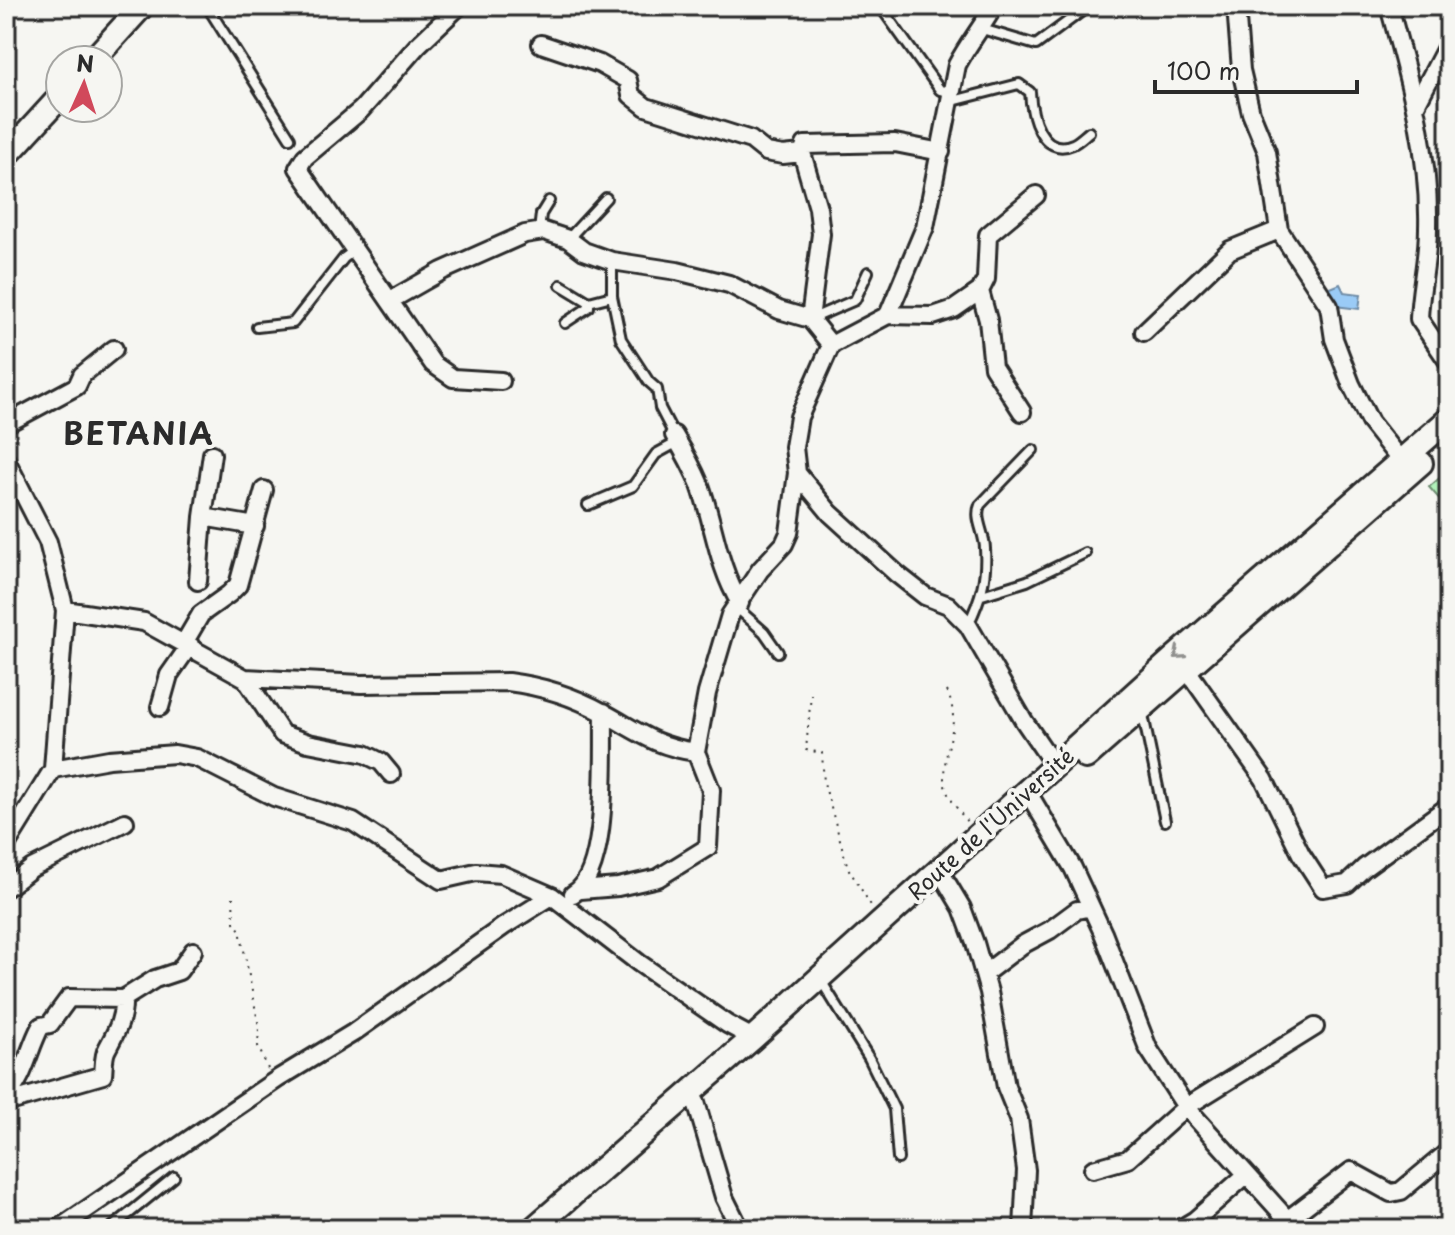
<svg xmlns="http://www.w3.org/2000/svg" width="1455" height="1235" font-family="'Playpen Sans',sans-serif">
<rect width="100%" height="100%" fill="#f6f6f2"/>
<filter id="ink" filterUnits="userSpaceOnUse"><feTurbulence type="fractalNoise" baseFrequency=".0125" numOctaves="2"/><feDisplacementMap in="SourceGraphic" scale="16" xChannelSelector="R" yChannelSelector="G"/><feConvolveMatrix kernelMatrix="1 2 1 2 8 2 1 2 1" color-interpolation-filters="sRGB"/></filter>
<g filter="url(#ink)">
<path fill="#b0f1b9" stroke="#6e8e72" stroke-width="2" d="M1449,470v40l-20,-23z"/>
<path fill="#9acbf6" stroke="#6e8ba5" stroke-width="2" d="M1340,284l4,8 17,2 -2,15 -24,-3 -7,-17z"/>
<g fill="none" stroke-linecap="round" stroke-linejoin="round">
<defs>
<path id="lane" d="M207,6l83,132
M880,6l60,84 11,2
M982,29l54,16 50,-37
M949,102l70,-18 11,8c1,21 11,66 43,52 5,-2 11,-8 16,-12
M539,231l2,-17 8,-13
M568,239l38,-41
M612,261v35l9,43 28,43 8,7 3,19 14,27
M561,285l28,17 23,-6
M811,319l44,-19 13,-28
M565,323l24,-16v-5
M257,327l36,-4 51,-65 11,-8
M588,505l45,-19 23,-32 22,-12
M982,595l45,-14 58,-28
M736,607l28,25 14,20
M968,625c13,-27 19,-47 17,-76 0,-16 -11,-30 -5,-44l53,-55
M1142,710l23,111
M825,987l44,71 25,51 4,50
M110,1229l64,-52"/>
<path id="street" d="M459,6l-41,39 -57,65 -56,47 -7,11 135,196 20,14 48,3
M994,6c-12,21 -26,38 -37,59l-32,162 -37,88 -57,30 -32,72 -5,30 3,26 33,40 67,61 28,22 23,9 20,20 56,96 30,44
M1236,6l5,64 10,43 16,39 12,78 50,76 5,33 17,45 19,38 30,38
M1389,6c20,73 41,146 39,222 0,31 -8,61 -9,91l30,44
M541,44l59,20 28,16 3,15 15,12 105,33 15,12 17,3 19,-2 3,-8 90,-2 46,9
M1416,105l33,-63
M802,153l16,55 3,26 -11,85
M980,291l8,29 5,47 29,45
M391,300l51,-29 83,-37 19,-3 24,8 16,12 28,10 65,10 52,13 50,26 31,9 21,26
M888,315l45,1 21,-7 26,-18 6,-12 2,-44 48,-40
M1144,332l86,-82 49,-20
M6,424l71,-38 5,-11 32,-26
M674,435c9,15 19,33 26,50 14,39 18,82 40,118
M6,460l42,82 17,68 -12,159 -47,76
M203,517l52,9
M198,581l5,-64 9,-63
M65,610l79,12 101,56 116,6 147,-2c33,4 67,15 96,31 35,19 50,33 92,39l11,-59 23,-78 30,-45 24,-26 5,-11 8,-60
M184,643l17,-29 28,-20 9,-9 26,-95
M1187,670l77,109 37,75 22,34 24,-4 17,-16 85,-62
M245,678l37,56 26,9 57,11 16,8 10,12
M160,707l9,-32 21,-30
M53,769l56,-10 66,-5 22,4 77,39 79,25 88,58 35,-8 25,2 51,22 87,67 88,61 26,14
M1033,801l40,67 30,65 45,115 38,59 110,122
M944,878l18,30 13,35 14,49 17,95 13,32 7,51 -3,59
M6,888l26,-20 93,-46
M580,890l38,-3 40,-9 50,-31 3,-57 -15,-38
M573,894c37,-20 30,-142 31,-182
M984,974l38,-29 28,-15 27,-20 14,-3
M6,1097c19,-20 22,-47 35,-71l9,-2 19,-26 54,1
M696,1102l28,95 16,32
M6,1103l97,-28c1,-8 0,-19 4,-26 9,-17 17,-30 16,-50l32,-20 24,-8 14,-20
M1093,1169l35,-10 58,-52 129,-80
M1287,1220l64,-49 40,22 10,-2 48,-40
M58,1229l221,-151 74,-45 151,-107 48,-30
M1180,1229l15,-9 51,-45"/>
<path id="secondary" d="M93,60l49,-54
M6,156l54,-59
M1086,757l335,-294
M533,1229l220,-191 420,-379 276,-240"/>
</defs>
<use href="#lane" stroke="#2b2b2b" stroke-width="14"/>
<use href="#street" stroke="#2b2b2b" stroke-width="22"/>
<use href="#secondary" stroke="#2b2b2b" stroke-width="28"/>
<path stroke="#2b2b2b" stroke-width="2" stroke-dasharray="2 6" stroke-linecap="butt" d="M947,691c15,34 -3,54 -3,87 0,16 14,31 23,44
M811,694l-5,56 16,3 2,30 24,85 24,39
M233,897l1,25 6,8 19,97 -1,19 10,23"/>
<use href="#lane" stroke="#f6f6f2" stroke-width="8"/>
<use href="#street" stroke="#f6f6f2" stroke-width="16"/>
<use href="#secondary" stroke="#f6f6f2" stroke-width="22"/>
</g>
<defs><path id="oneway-chevron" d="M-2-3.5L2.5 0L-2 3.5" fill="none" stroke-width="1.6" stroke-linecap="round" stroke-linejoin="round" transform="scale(2)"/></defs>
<use stroke="#90908e" href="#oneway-chevron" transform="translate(1179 654) rotate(139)"/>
</g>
<g text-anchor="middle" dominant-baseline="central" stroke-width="8" stroke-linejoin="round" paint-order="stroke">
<g font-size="22" fill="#2b2b2b" stroke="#f6f6f2">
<text transform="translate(990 823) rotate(-42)">Route de l'Université</text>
</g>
<g font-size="30" font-weight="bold" letter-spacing="2" fill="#2b2b2b" stroke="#f6f6f2">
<text x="139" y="432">BETANIA</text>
</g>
</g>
<rect width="1455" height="1235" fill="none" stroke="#f6f6f2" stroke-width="32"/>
<rect x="16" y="16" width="1423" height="1203" fill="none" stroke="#2b2b2b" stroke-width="3" filter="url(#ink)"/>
<g transform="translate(84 84) rotate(3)"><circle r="38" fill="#f6f6f2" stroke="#a5a5a2" stroke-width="2"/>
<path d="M0-6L14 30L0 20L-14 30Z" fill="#d1495b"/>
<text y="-12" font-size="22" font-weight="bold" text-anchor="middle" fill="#2b2b2b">N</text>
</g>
<path d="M1155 80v12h202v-12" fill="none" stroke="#2b2b2b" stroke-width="4"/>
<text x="1167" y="80" font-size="24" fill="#2b2b2b" stroke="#f6f6f2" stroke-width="6" paint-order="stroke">100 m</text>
</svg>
